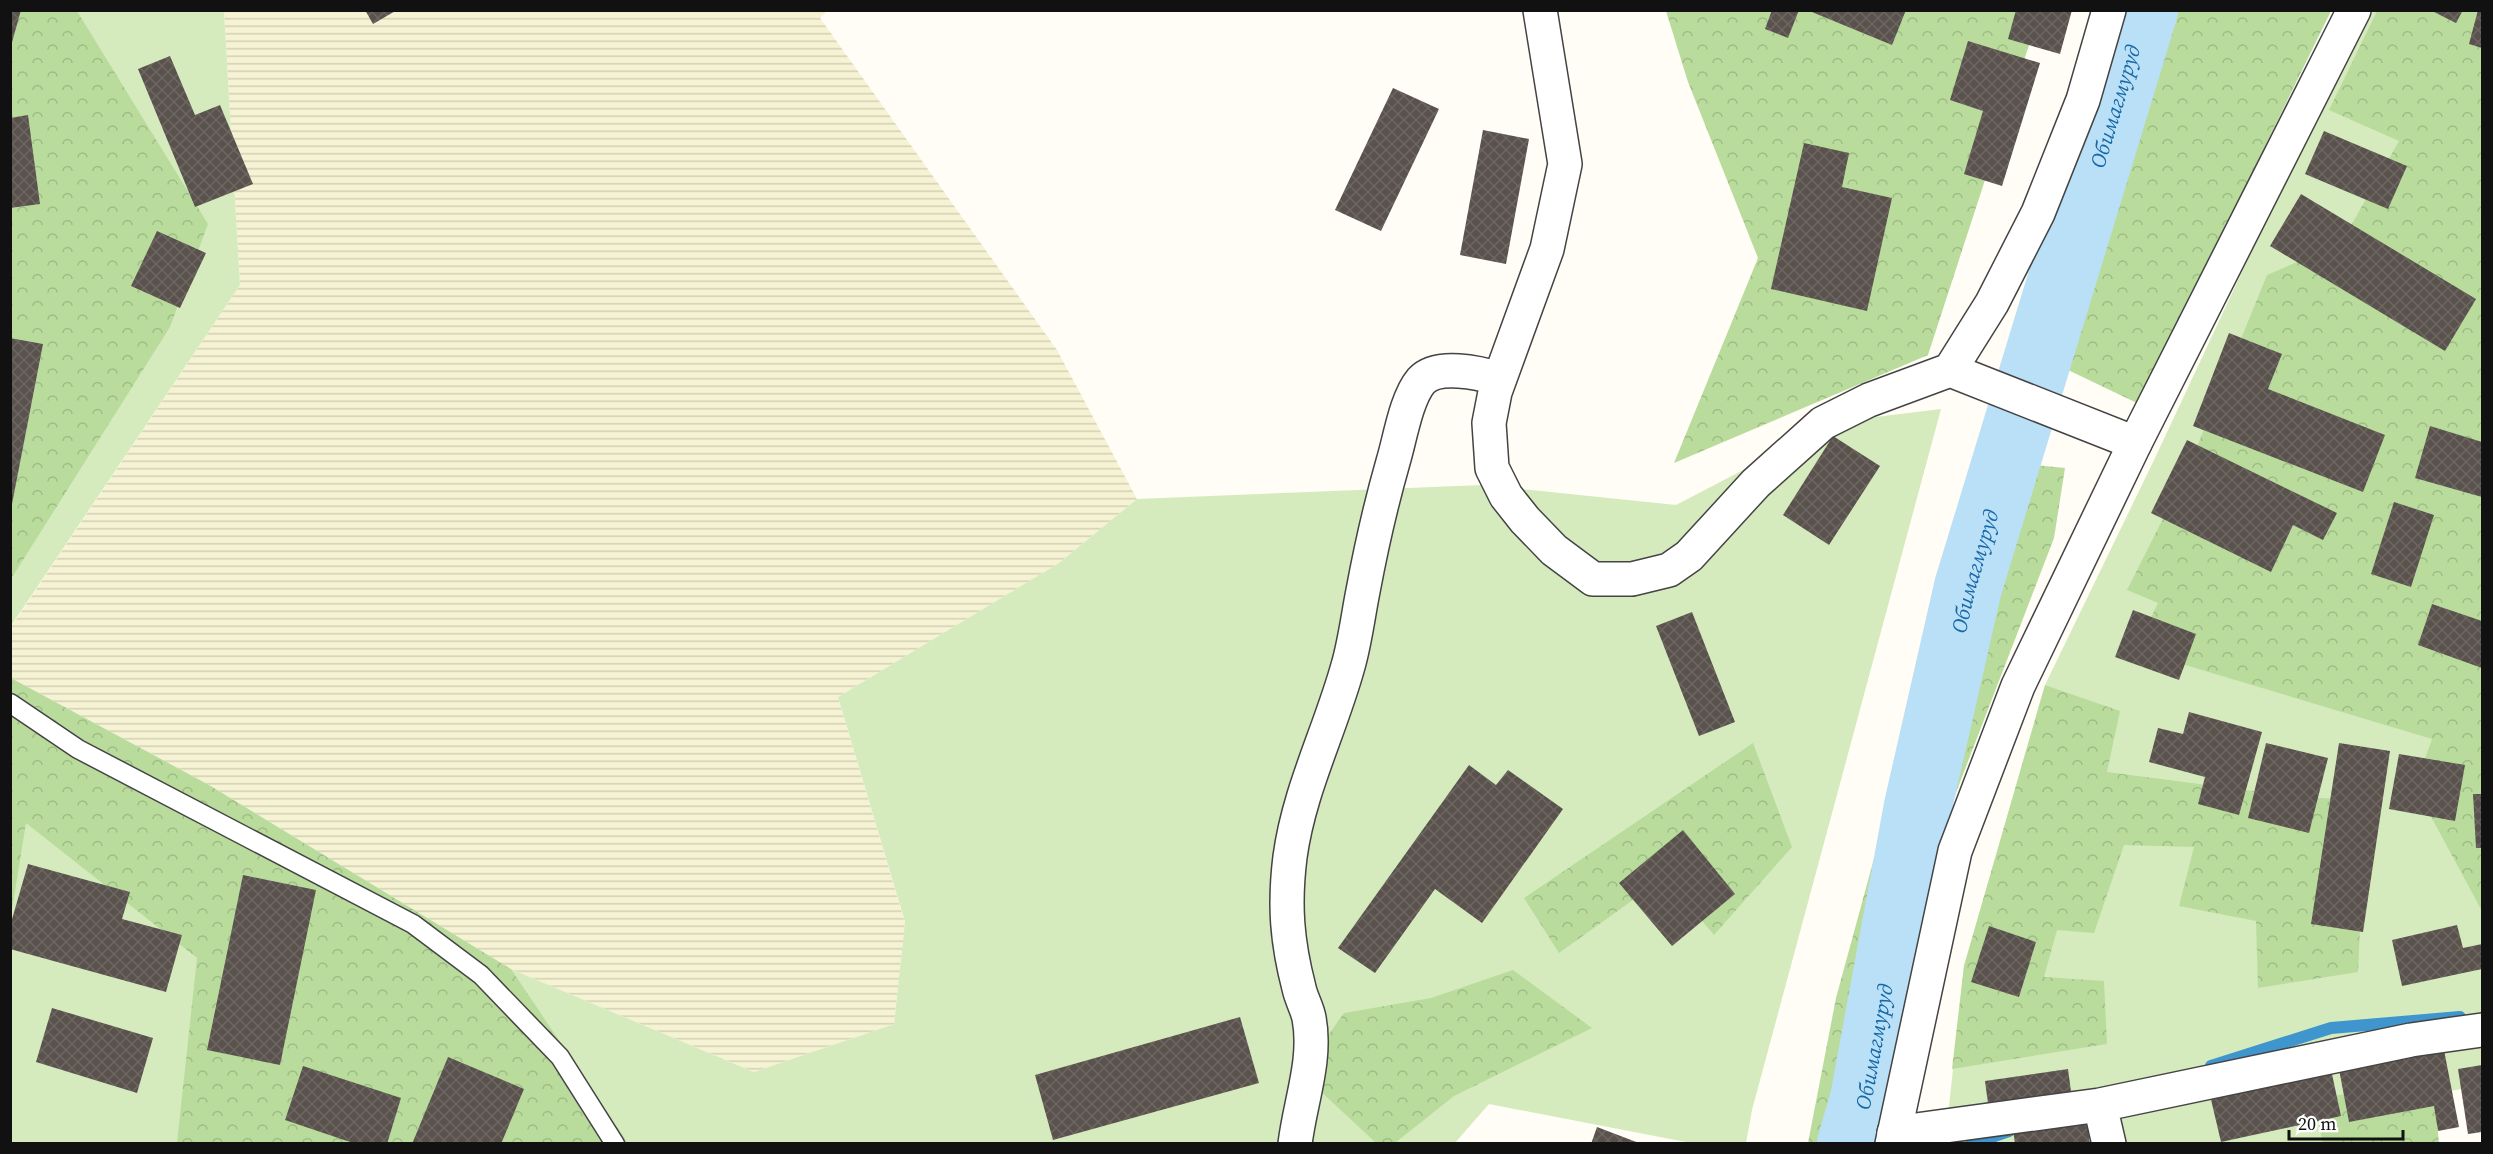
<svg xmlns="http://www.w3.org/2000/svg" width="2493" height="1154" font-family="'Source Serif 4',serif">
<defs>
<pattern id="farmland-rules" width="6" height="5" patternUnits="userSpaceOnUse" patternTransform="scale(1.5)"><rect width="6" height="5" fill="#f6f3d4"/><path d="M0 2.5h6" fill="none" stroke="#d2cfb5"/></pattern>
<pattern id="forest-crowns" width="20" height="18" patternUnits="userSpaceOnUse" patternTransform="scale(1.5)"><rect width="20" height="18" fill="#b9dc9c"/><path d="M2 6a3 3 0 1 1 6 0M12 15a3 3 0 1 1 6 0" fill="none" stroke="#9ebc85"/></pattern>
<pattern id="building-cross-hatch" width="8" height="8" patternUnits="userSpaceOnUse" patternTransform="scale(1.5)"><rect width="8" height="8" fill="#5a524d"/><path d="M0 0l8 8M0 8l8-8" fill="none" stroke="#6d6662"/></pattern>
</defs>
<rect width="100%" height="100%" fill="#fffdf5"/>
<path fill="url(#farmland-rules)" d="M224,11h603l-7,7 237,332 80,149 -78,64 -221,134 67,226 -11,101 -140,48 -243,-103 -302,-184 -198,-107v-51l229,-342z"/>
<path fill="#d5ebbd" d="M11,11h213l16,274 -229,341z
M2364,11h118v1075l-46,7 -23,50 -468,1 19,-178 81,-281 110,-227z
M1941,409l-189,701 -6,33h-55l-202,-39 -35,40 -1443,-1 -1,-465 199,107 302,184 243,103 140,-48 11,-102 -67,-225 221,-134 78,-64 346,-14 193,20 159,-83z"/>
<path fill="url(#forest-crowns)" d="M11,11h66l131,213 -38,103 -159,252z
M1666,11h374l-112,344 -254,108 84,-205 -70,-176z
M2157,11h174l-192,393 -96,-46 70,-174z
M2377,11h105v900l-67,-124 17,-48 -297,-89 23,-47 -31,-13 60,-119 80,-196 74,-32 58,-102 -70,-31z
M2004,462l61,6 -11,70 -107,278 -43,163 -32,164h-64l28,-145 82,-301z
M11,678l198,107 302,184 117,174h-451l20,-185 -171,-135 -15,93z
M2045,685l75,26 -13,61 185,24 74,5 -8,171 -100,16 -2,-67 -77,-15 15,-59 -70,-2 -30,88 -37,-3 -13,47 60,4 3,63 -155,25 12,-103z
M1753,743l39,104 -78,88 -49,-58 -106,76 -35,-55z
M1513,970l79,58 -138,68 -59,47h-19l-75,-70 43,-60 87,-15z
M2433,1084l6,59h-116l-10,-45z"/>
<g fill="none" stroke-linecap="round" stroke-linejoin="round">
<path stroke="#3f96cf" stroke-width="12" d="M2211,1066l120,-38 129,-11
M1971,1144l38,-13"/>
<path stroke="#b9e0f7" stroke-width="68" id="s1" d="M1851,1144l13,-45 54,-293 50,-219 176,-577"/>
</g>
<path fill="url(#building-cross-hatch)" d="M10,10h11l-10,36h-1z
M365,10h32l-24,14z
M1772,10h27l-11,28 -23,-9z
M1807,10h99l-14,35z
M2016,10h56l-12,44 -52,-15z
M2430,10h33l-7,13z
M2478,10h4v38l-13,-4z
M1968,41l72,22 -38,123 -38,-12 19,-63 -33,-11z
M170,56l25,59 25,-10 33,79 -58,23 -57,-138z
M1393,88l46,21 -58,122 -46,-21z
M28,115l12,89 -30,4v-90z
M1483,130l46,9 -23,125 -46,-9z
M2324,131l83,35 -19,43 -83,-35z
M1804,143l45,10 -7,34 50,11 -25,113 -96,-22z
M2301,194l175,105 -31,52 -175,-105z
M157,231l49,22 -26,55 -49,-22z
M2229,333l53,21 -14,35 117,46 -22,57 -170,-66z
M10,338l33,6 -31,160h-2z
M2430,426l52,16v55l-67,-19z
M1833,436l47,30 -51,79 -46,-30z
M2187,440l150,73 -14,27 -30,-15 -22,47 -120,-59z
M2394,502l40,13 -23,72 -40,-13z
M2432,604l50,17v47l-64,-23z
M2133,610l63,24 -17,46 -64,-23z
M1692,612l43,110 -36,14 -43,-110z
M2189,712l73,20 -23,83 -41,-11 7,-27 -56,-15 9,-34 25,6z
M2266,743l62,15 -19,75 -61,-15z
M2339,743l51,8 -27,181 -52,-8z
M2399,754l66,11 -10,56 -66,-12z
M1469,765l27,20 12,-15 55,39 -81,114 -47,-34 -60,84 -37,-25z
M2473,794h9v54h-6z
M1683,830l52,64 -63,52 -53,-63z
M28,864l102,28 -8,27 60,16 -16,57 -156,-43v-23z
M243,875l73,15 -36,175 -73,-15z
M2457,925l6,23 19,-4v25l-80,17 -10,-46z
M1989,926l47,16 -17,55 -48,-15z
M52,1008l101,30 -16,55 -101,-31z
M1240,1017l19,66 -206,57 -18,-65z
M2443,1045l16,82 -21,4 -4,-25 -85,16 -11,-58z
M448,1057l76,32 -23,55h-89z
M2330,1065l11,51 -120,26 -12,-51z
M2482,1065v67l-14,2 -10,-65z
M303,1066l98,32 -14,46h-31l-71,-24z
M2068,1069l4,30 -83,12 -4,-30z
M2086,1113l4,31h-75l-3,-21z
M1597,1127l42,16v1h-48z"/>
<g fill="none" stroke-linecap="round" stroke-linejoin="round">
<defs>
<path id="service" d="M10,703l68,46 335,175 68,51 79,82 55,87"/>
<path id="minor" d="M1540,10l25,154 -18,85 -52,143 -6,31 3,45 14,28 19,24 29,30 39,29h39l37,-9 20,-14 67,-73 67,-60 46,-23 81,-30 42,-67 46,-90 45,-113 26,-90
M1950,370l185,73
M2100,1105l311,-65 71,-10
M1894,1133l206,-28 9,39
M1295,1144c5,-42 22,-84 14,-126 -2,-10 -8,-20 -10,-30 -12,-46 -15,-83 -9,-131 9,-67 40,-126 58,-191 7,-24 10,-50 15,-75 8,-43 18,-87 30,-129 7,-23 13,-63 28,-81 16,-18 59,-8 78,-2"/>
<path id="tertiary" d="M1892,1144l63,-293 63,-165 117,-243 219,-433"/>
</defs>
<use href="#service" stroke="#444" stroke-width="21"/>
<use href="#minor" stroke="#444" stroke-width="36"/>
<use href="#tertiary" stroke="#444" stroke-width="36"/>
<use href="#service" stroke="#fff" stroke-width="18"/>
<use href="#minor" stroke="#fff" stroke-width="33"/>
<use href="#tertiary" stroke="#fff" stroke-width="33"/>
</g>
<g text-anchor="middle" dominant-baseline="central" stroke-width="6" stroke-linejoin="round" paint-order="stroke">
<g font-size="21" font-style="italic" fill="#1768a6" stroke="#fff">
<text stroke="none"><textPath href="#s1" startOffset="1072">Обимагмуруд</textPath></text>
<text stroke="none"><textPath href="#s1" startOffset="586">Обимагмуруд</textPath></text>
<text stroke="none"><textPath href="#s1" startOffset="100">Обимагмуруд</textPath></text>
</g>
</g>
<rect width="2493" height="1154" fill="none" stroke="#111111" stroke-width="24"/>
<path d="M2289 1130v9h114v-9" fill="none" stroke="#111111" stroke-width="3"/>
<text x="2298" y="1130" font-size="18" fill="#111111" stroke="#ffffff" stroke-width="4.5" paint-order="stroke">20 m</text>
</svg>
